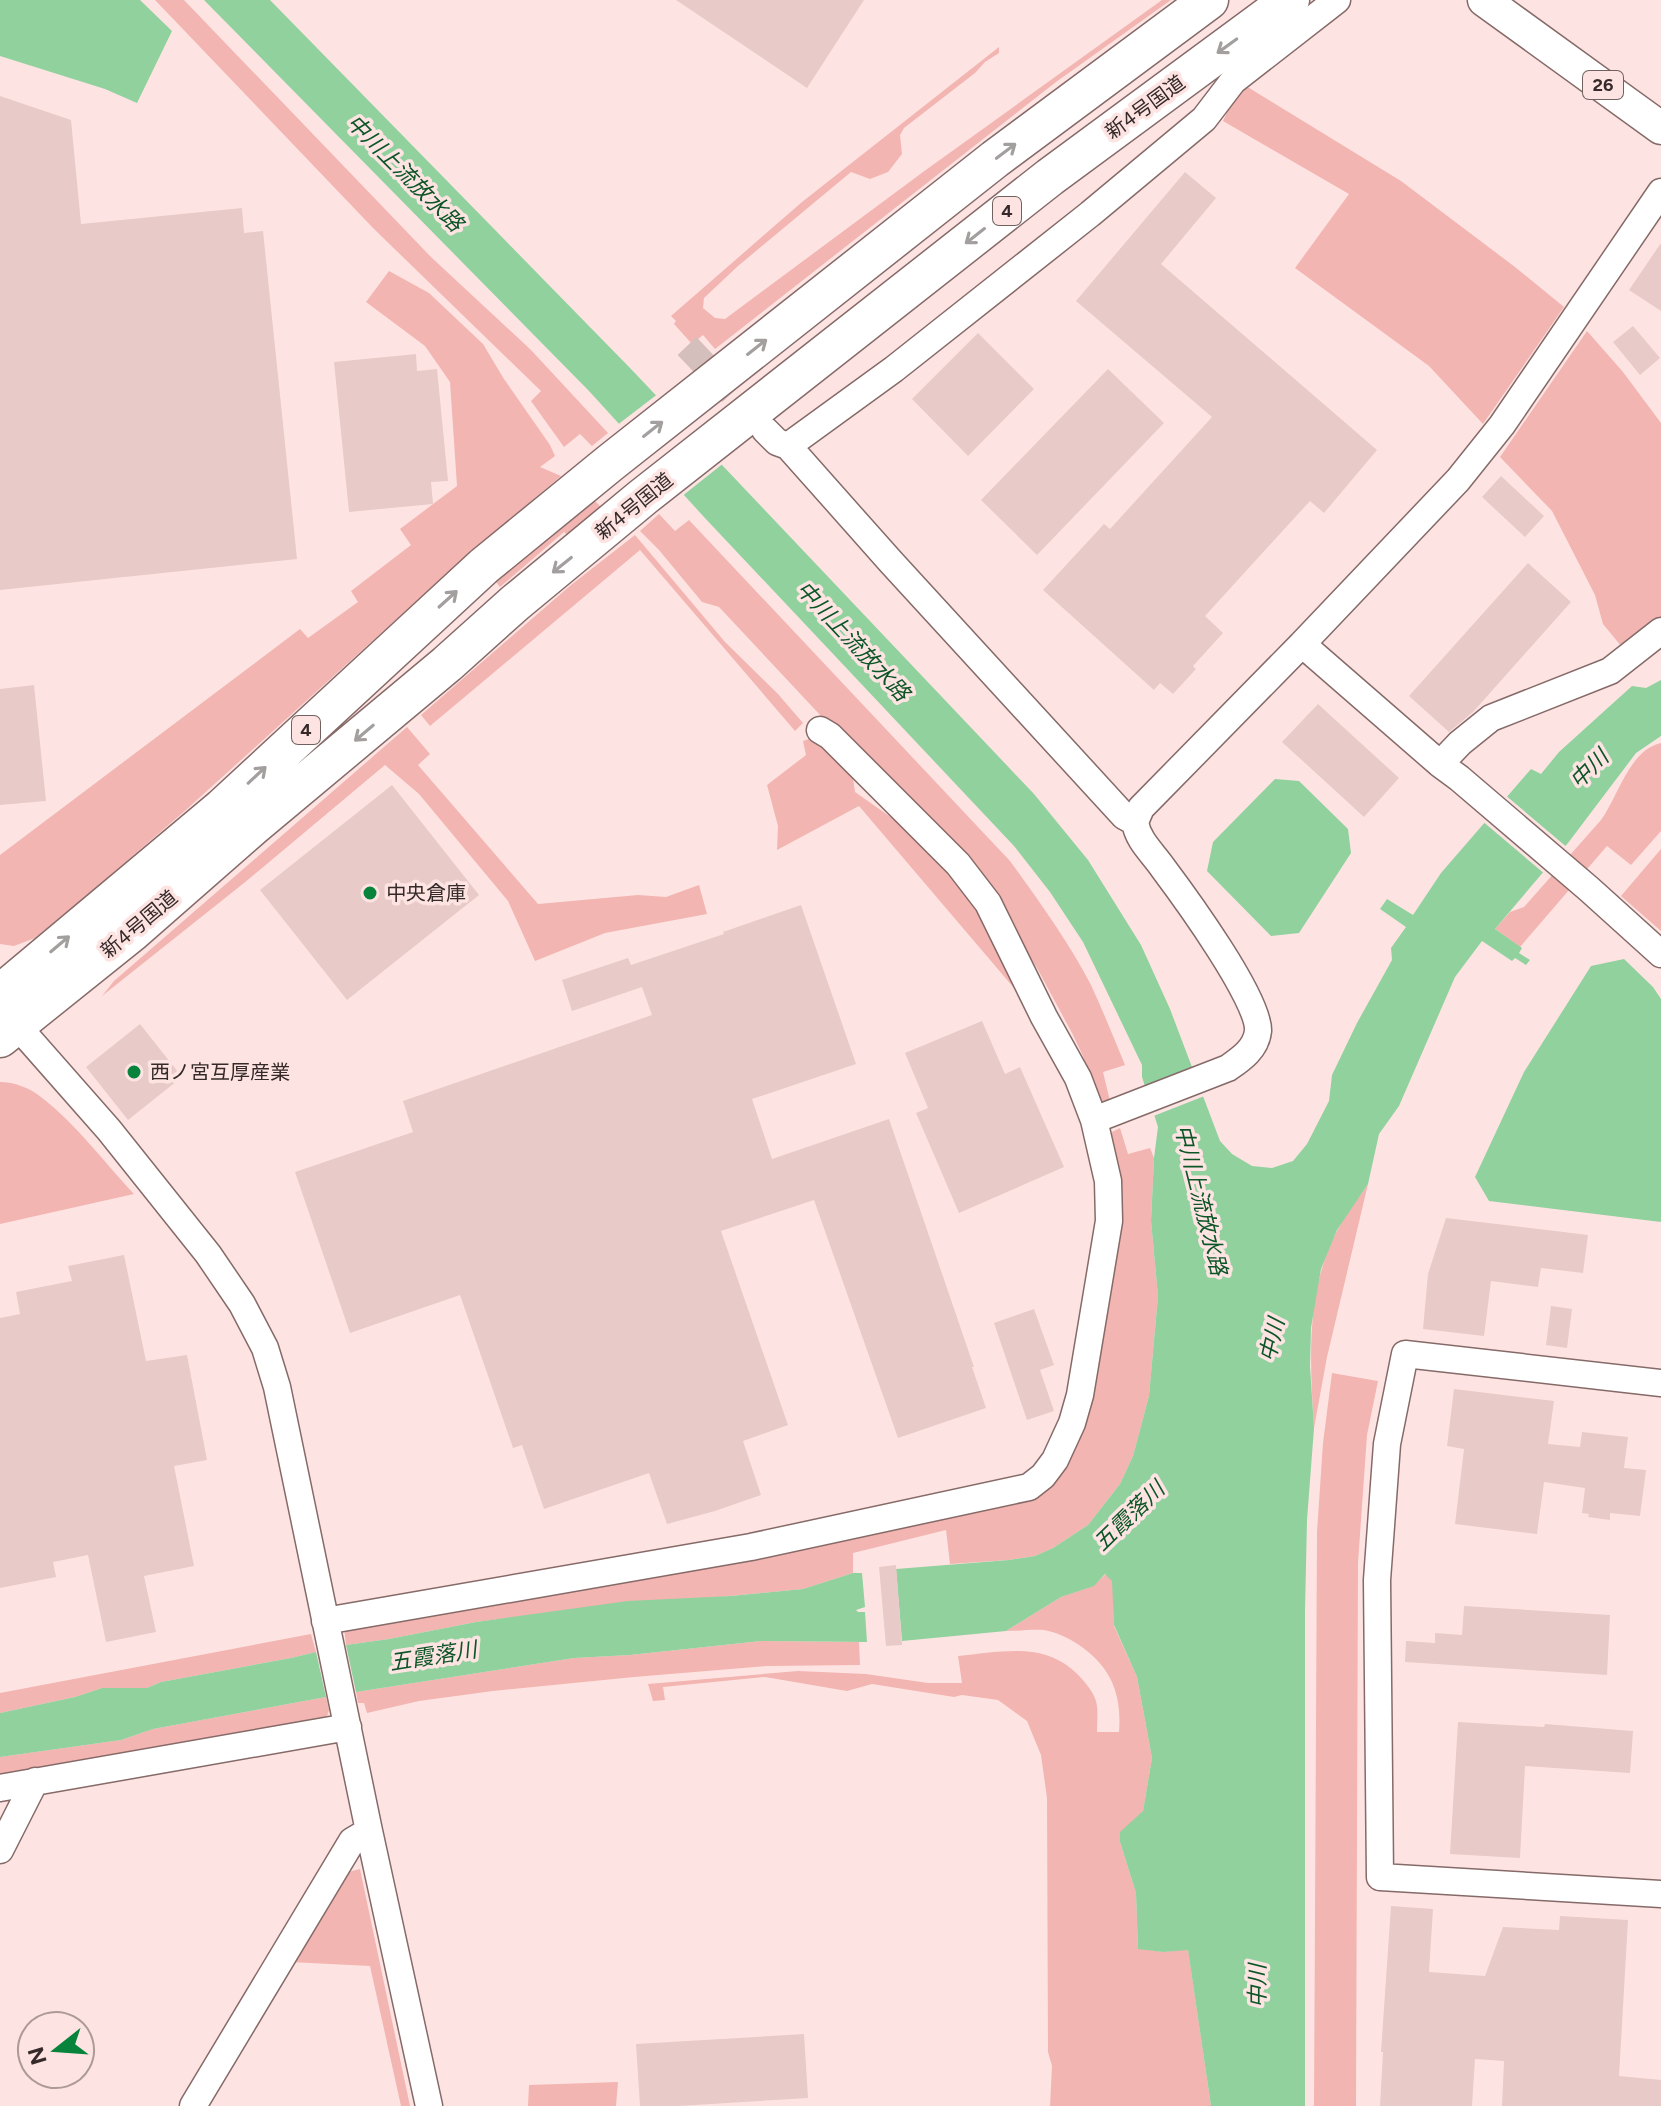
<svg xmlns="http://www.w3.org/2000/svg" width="1661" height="2106" font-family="Figtree,'Noto Sans JP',sans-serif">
<rect width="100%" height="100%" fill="#fde4e2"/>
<path fill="#f3b5b1" d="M155,0h29l247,257 100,93 77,83 -16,13 -12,-12 -16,13 -33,-46 10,-10 -167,-162z
M1162,0h9l-115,82 -341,267 -12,-14 -11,9 -18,-20 2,-3 -5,-5 131,-114 197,-155v6l-14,9 -10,11 -71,55 -4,7 2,19 -14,18 -18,7 -19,-7 -113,94 -34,32 -1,10 12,10 10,1 198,-147z
M1241,83l160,98 114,86 49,40 -81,117 -54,-58 -134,-98 54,-74 -126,-73z
M389,271l40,22 54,51 21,35 46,66 5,11 -15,11 21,9 -95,80 -279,253 -95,82 -57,47 -21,8 -14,-2v-89l300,-226 8,9 50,-36 -7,-11 60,-46 -11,-16 57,-43 -7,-104 -25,-36 -59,-44z
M1587,331l36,41 38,51v202l-35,27 -23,-28 -8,-29 -43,-84 -52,-54z
M591,497l14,14 -32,29 -9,-8 -64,55 -8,-10z
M659,514l16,17 14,-11 321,341c29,40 58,80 81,124 12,26 23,53 34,80l-22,7 7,29h-9l-5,-3 -13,-42 -11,-23 -35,-65 -37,-57 -90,-100 -191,-204 -17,-5 -43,-52 -19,-19z
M635,535l90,107 53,52 25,29 -8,8 -155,-181 -210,176 -9,-11 150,-130z
M407,727l23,27 -12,11 120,139 100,-9 28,2 33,-12 8,29 -102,19 -70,28 -27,-60 -89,-107 -34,-29 -141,118 -142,113 12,-15z
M815,737l37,34 3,21 77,54 47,55 46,100 -166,-195 -82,44 1,-24 -11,-41 39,-30 -3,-14z
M1661,743v88l-30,34 -24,-19 -87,101 -25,-18 15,-17 14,-5 77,-87c17,-23 28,-70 60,-77z
M1661,849v82l-40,-35z
M0,1082c14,0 30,6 41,15 35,27 63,65 93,97l-134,30z
M1120,1128l8,26 22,-6 4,10 -3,63 7,75 -9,100 -16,60 -13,28 -32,41 -35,23 -18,8 -26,4 -59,4 -4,-34 -93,23v20l-50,16 -262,25 -65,8 -87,17 -43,6 -2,-18 717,-157 48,-334 3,-4z
M1368,1184l-41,173 -13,71c-4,-66 -9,-136 23,-197 8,-16 21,-32 31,-47z
M1332,1373l46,8 -11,54 -9,128 -2,543h-42l3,-574 6,-89z
M1106,1574l7,7 1,45 23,51 15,81 -9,53 -23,31 16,51 2,55 25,4 25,-3 23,157h-161l2,-40 -4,-14 -1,-254 -6,-43 -14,-34 -29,-21 -36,-5 -8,2 -82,-13 -25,7 -82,-14 -102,10 2,13 -12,1 -5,-17 150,-13 68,3 62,9h34l-4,-27c45,-4 90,-16 124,23 7,8 14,17 15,27 1,9 0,18 0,26h22c3,-38 -8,-65 -40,-87 -10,-7 -23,-13 -35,-15 -12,-1 -26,1 -38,1l55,-34 32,-11z
M311,1634l5,18 -25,6 -130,24 -14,6h-45l-27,9 -75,16v-20z
M761,1641l98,1 1,23 -93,1 -133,11 -141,14 -74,10 -52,12 -3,-10h-6l-2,-11 218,-34 56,-3z
M326,1697l3,13 -3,10 -326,63v-26l121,-17 32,-11z
M360,1869l50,237h-9l-31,-140 -80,-4 58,-90z
M618,2082l-2,24h-88l1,-21z"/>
<path fill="#90d19e" d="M0,0h140l32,31 -35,72 -32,-14 -105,-33z
M204,0h66l361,369 403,425 54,66 53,85 29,64 50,132 12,13 20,12 20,2 21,-7 14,-17 22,-43 3,-26 25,-52 35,-63 -1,-12 15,-21 -26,-18 7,-10 26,16 28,-42 90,-104 10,5 18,-22 73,-66 14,2 15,-8v56l-25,17 -68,90 -73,86 27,19 -3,5 11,7 -4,5 -11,-7 -3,3 -30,-20 -27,36 -56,129 -20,28 -11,50 -31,46 -16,39 -10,59 -1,38 4,62 -7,92 -2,91v495h-94l-23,-156 -25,2 -25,-3 -2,-56 -16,-51v-10l23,-21 9,-53 -15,-81 -23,-52 -2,-44 -7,-7 -11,12 -33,11 -55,34 -104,10 -6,-72 113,-9 26,-4 18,-8 35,-23 32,-41 13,-28 16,-60 9,-100 -7,-75 3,-63 4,-31 -16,-50v-12l-59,-123 -33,-50 -36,-46 -310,-329 -115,-126z
M1275,779l24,2 49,48 3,24 -52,80 -28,3 -64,-65 6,-29z
M1624,959l29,28 8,12v223l-172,-21 -14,-24 49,-105 67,-106z
M853,1573h9l3,34 -9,3 2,2h7l2,30 -106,-1 -131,14 -56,3 -218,34 -10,-47 43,-6 87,-17 152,-21 103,-5 72,-7z
M316,1652l10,45 -173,32 -32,11 -121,17v-44l75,-16 27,-9h45l14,-6 130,-24z"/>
<path fill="#fde4e2" d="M659,393l66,69 -44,35 -65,-71z
M1504,794l65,55 -23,26 -65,-55z
M1197,1067l10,28 -56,22 -10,-28z"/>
<path fill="#e8cac8" d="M676,0h188l-57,88z
M0,96l71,24 10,104 161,-16 2,25 19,-2 34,328 -297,31z
M1185,172l31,26 -55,66 216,186 -53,63 -14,-12 -105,115 18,17 -30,33 3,3 -23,25 -13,-11 -6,7 -111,-100 61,-66 6,5 102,-112 -136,-116z
M1661,243v68l-32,-21z
M1633,326l27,32 -20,17 -27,-33z
M978,333l56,56 -66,67 -56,-57z
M416,354l1,17 20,-2 11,112 -17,1 2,22 -84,8 -15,-150z
M1108,369l56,54 -127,132 -56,-55z
M1501,476l43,40 -19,21 -43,-40z
M1528,563l43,39 -98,110 -24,20 -40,-36z
M34,685l12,116 -46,4v-116z
M1318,704l81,74 -35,39 -82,-75z
M392,785l87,110 -132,105 -87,-110z
M801,905l55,159 -104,35 20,60 117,-40 85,248h-2l14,41 -88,30 -84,-238 -93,31 67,194 -45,16 18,54 -46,16 -48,13 -18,-51 -105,36 -22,-64 -9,3 -53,-153 -110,38 -55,-161 118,-40 -10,-31 249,-86 -10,-28 -70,24 -10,-31 66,-22 3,7 93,-31 -1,-2z
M982,1021l23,53 15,-7 44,100 -105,46 -43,-100 12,-5 -23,-55z
M140,1024l42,53 -54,43 -42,-53z
M1446,1218l142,17 -5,38 -42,-5 -3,19 -47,-6 -7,55 -61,-7 5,-55z
M124,1255l22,106 41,-6 20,105 -33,6 20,100 -50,10 12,56 -50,10 -18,-87 -35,7 3,15 -56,11v-270l20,-4 -4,-22 56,-11 -4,-15z
M1551,1306l21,3 -5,39 -21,-3z
M1034,1309l20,56 -14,5 14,41 -27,9 -33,-97z
M1454,1389l100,12 -6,43 32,3 2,-15 46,5 -4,31 22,2 -6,46 -30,-3v7l-22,-3 1,-3 -7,-1 3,-25 -41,-6 -7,52 -82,-10 9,-75 -17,-3z
M896,1565l6,80 -16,1 -7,-79z
M1464,1606l146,9 -3,60 -202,-13 1,-21 29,2v-10l27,2z
M1458,1722l86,5 1,-3 88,7 -3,42 -105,-7 -5,92 -70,-4z
M1391,1906l42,3 -4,63 56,4 18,-49 56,3 1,-14 68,4 -9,156 42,4v26h-159l2,-45 -29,-2 -3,47h-92l3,-54h-2z
M804,2034l4,64 -130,8h-38l-4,-62z"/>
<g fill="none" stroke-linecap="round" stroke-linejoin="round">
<path stroke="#d5bfbd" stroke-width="26" stroke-dasharray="26 13" stroke-linecap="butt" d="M687,346l75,79"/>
<defs>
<path id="minor" d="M1661,192l-159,233 -44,55 -156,164 138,120 19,14 130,111 72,65
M765,430l12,12 11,4 103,116 233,254 11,6
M788,446l106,-77 196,-155 114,-95 29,-38 104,-81
M1440,764l20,-21 31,-25 119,-47 51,-40
M6,1013l103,117 99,124 34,50 23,44 12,39 92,444 60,275
M1094,1120l134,-52c13,-9 28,-19 30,-37 2,-31 -74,-135 -95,-163 -11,-16 -25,-27 -28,-46l6,-14 161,-164
M1661,1383l-256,-29 -18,90 -10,136 3,297 281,17
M325,1621l426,-74 278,-60 14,-11 12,-16 17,-37 8,-28 29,-174 -1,-40 -14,-61 -16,-42 -34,-61 -56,-114 -30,-39 -128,-128 -10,-6
M0,1788l348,-61
M0,1850l35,-69
M193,2106l159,-265 17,-10"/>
<path id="major" d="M1484,0l177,128"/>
<path id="highway" d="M0,994l222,-186 262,-242 126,-103 385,-304 214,-159
M0,1038l131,-105 121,-106 195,-163 68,-61 128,-106 407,-320 240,-177"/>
</defs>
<use href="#minor" stroke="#856a68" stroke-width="29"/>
<use href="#major" stroke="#856a68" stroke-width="35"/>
<use href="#highway" stroke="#856a68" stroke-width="41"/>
<use href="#minor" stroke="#fff" stroke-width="26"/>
<use href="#major" stroke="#fff" stroke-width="32"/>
<use href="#highway" stroke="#fff" stroke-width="38"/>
</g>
<defs><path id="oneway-shaft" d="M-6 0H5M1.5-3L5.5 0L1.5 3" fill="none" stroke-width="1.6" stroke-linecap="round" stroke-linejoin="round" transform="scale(2)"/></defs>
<g stroke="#a49f9f">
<use href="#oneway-shaft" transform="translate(1227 46) rotate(144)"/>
<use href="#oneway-shaft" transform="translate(1006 151) rotate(-37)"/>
<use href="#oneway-shaft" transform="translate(975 236) rotate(142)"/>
<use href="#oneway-shaft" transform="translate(757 347) rotate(-38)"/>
<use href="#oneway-shaft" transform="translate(653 429) rotate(-38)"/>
<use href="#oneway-shaft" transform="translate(562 565) rotate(141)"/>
<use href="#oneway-shaft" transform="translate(448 599) rotate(-42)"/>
<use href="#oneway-shaft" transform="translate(364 733) rotate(140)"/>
<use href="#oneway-shaft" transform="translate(257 775) rotate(-43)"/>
<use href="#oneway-shaft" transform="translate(60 944) rotate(-40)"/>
</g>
<g fill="#08833c" stroke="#fde4e2" stroke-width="3">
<circle cx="370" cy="893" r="8"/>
<circle cx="134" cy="1072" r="8"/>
</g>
<g text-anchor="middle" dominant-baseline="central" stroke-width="7" stroke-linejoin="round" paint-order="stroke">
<g fill="#fde4e2" stroke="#716260" stroke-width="2">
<rect x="1583" y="71" width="40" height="28" rx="6"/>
<rect x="993" y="197" width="28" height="28" rx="6"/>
<rect x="292" y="716" width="28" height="28" rx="6"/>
</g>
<g font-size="18" font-weight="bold" fill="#352a29">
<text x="1603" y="85">26</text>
<text x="1007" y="211">4</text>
<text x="306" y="730">4</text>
</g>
<g font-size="20" fill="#352a29" stroke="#fde4e2">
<text transform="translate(1145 107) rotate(-36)">新4号国道</text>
<text transform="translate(634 506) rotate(-39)">新4号国道</text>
<text transform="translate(139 924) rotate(-40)">新4号国道</text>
</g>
<g font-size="20" fill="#352a29" stroke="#fde4e2" text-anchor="start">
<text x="386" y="893">中央倉庫</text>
<text x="150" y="1072">西ノ宮互厚産業</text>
</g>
<g font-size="22" font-style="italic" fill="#0c5527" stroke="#fde4e2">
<text transform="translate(405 173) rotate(45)">中川上流放水路</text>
<text transform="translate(853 641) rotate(47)">中川上流放水路</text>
<text transform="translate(1589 769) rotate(-45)">中川</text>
<text transform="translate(1201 1200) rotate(76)">中川上流放水路</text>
<text transform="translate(1272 1340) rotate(-77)">中川</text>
<text transform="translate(1129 1516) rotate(-44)">五霞落川</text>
<text transform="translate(433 1656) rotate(-9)">五霞落川</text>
<text transform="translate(1257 1986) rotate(-90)">中川</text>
</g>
</g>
<g transform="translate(56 2050) rotate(253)"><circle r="38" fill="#fde4e2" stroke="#ad9a98" stroke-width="2"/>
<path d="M0-6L14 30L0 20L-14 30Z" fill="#08833c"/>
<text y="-12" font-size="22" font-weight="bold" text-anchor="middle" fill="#352a29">N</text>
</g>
</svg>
